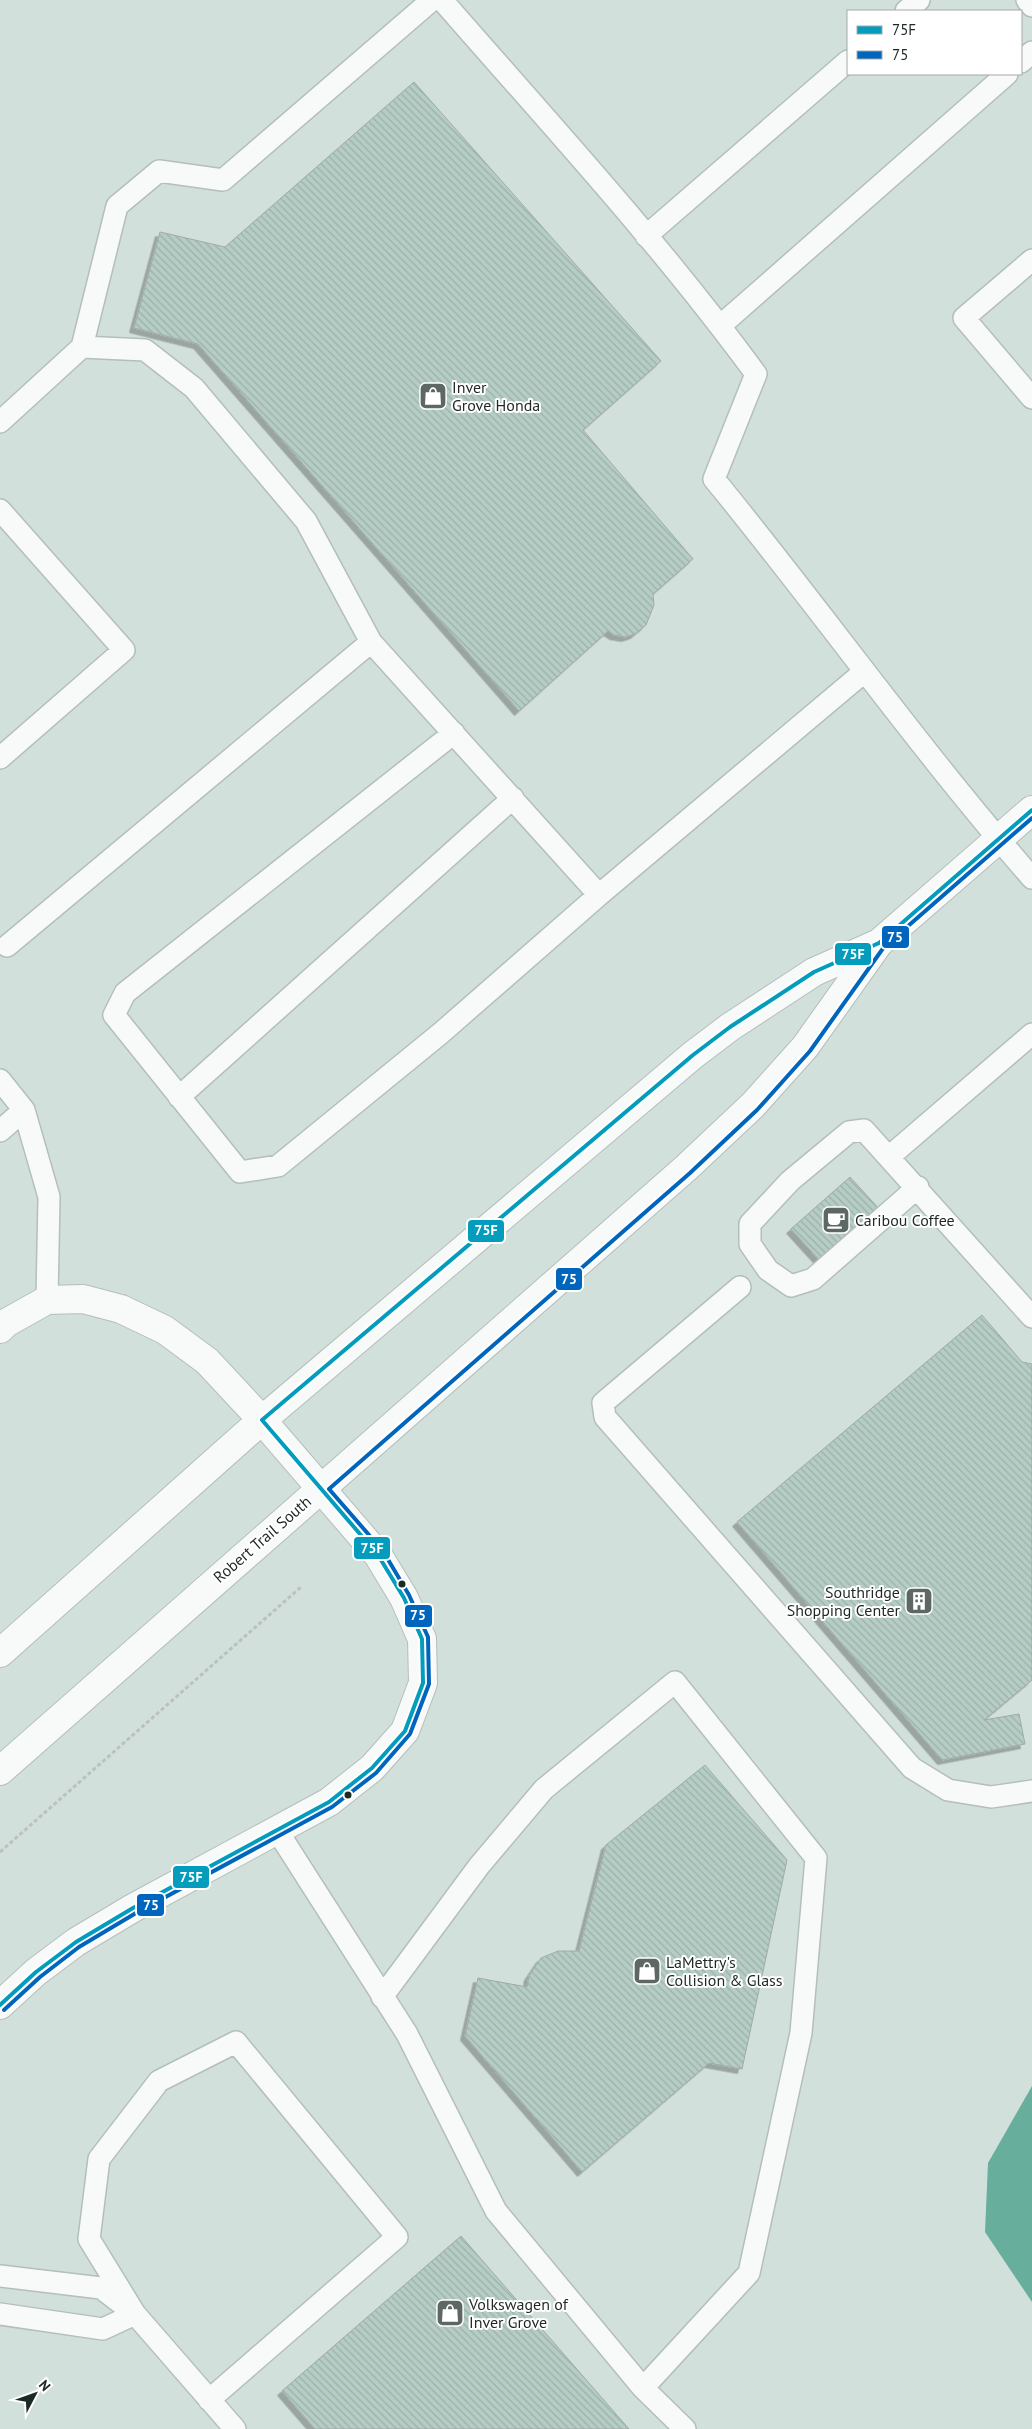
<svg xmlns="http://www.w3.org/2000/svg" width="1032" height="2429" font-family="'PT Sans',sans-serif">
<defs>
<pattern id="building-back-hatch" width="6" height="6" patternUnits="userSpaceOnUse" patternTransform="scale(1.25)"><rect width="6" height="6" fill="#b5cdc5"/><path d="M-1 5l2 2M0 0l6 6M5-1l2 2" fill="none" stroke="#9bb0a9"/></pattern>
<filter id="shadow"><feDropShadow dx="-4.5" dy="4.5" stdDeviation="0" flood-color="#0004"/></filter>
</defs>
<rect width="100%" height="100%" fill="#d2e0db"/>
<path fill="#67ae9d" d="M1032,2086v216l-47,-70 3,-69z"/>
<path fill="url(#building-back-hatch)" stroke="#9faba7" filter="url(#shadow)" d="M414,82l247,279 -78,69 110,129 -40,35 1,11 -8,20 -11,9 -9,3 -12,-2 -6,-4 -89,80 -321,-367 -64,-16 26,-96 65,15z
M850,1177l31,34 -59,52 -31,-34z
M982,1315l40,47 10,2v316l-48,40 35,-6 6,30 -83,16 -205,-238z
M705,1765l82,95 -45,209 -33,-6 -127,109 -117,-136 13,-58 49,9 2,-11 12,-18 17,-7h21l27,-106z
M461,2236l168,193h-314l-33,-38z"/>
<g fill="none" stroke-linecap="round" stroke-linejoin="round">
<defs>
<path id="lane" d="M442,0c107,123 218,243 314,374l-42,105c108,132 206,271 318,399
M1027,0l5,6
M906,11l13,-11
M1021,62l11,-10
M646,236l202,-175
M1032,260l-68,58 68,80
M720,326l287,-252
M82,347l63,3 49,38 112,133 65,121 228,253 265,-223
M0,422l82,-75 35,-141 42,-35 64,9 209,-180
M0,510l124,140 -124,108
M454,733l-329,260 -11,22 126,157 38,-6 163,-133 158,-138
M7,946l364,-304
M0,1080l24,30 25,87 -2,103
M179,1097l334,-299
M0,1131l24,-21
M890,1156l142,-122
M918,1187l-105,92 -22,7 -23,-16 -18,-26v-20l40,-43 59,-49 15,-2 168,187
M740,1287l-137,116 2,14 307,351 36,22 43,7 41,-6
M278,1832l129,202 89,177 147,177 42,41
M382,1997l97,-131 65,-77 131,-107 141,176 -15,175 -52,240 -106,115
M0,2276l101,12 34,26 -32,15 -103,-15
M209,2400l188,-163 -161,-195 -77,39 -60,78 -10,80 46,75 100,115"/>
<path id="secondary" d="M0,1329l6,-6 41,-23 36,-1 38,10 44,21 42,31 55,59 116,135 26,43 18,41 1,44 -18,48 -33,37 -43,34 -196,106 -57,34 -40,30 -36,33
M0,1653l262,-233 431,-365 37,-28 84,-55 65,-29
M0,1771l686,-603 67,-63 52,-58 74,-104 153,-133"/>
</defs>
<use href="#lane" stroke="#b4bebb" stroke-width="24"/>
<use href="#secondary" stroke="#b4bebb" stroke-width="30"/>
<path stroke="#bcc0bf" stroke-width="3" stroke-dasharray="4 2.5" stroke-linecap="butt" d="M0,1852l301,-265"/>
<use href="#lane" stroke="#f8fafa" stroke-width="21"/>
<use href="#secondary" stroke="#f8fafa" stroke-width="28"/>
<defs>
<path id="bus-1" d="M0,2005l36,-33 40,-30 57,-34 196,-106 43,-34 33,-37 18,-48 -1,-44 -18,-41 -26,-43 -116,-135 431,-365 37,-28 84,-55 65,-29 153,-133"/>
<path id="bus-2" d="M4,2010l36,-33 39,-30 57,-34 196,-106 44,-34 34,-39 19,-50 -1,-47 -19,-42 -26,-44 -54,-62 361,-316 67,-63 53,-59 74,-104 148,-129"/>
</defs>
<use href="#bus-1" stroke="#fff" stroke-width="8"/>
<use href="#bus-2" stroke="#fff" stroke-width="8"/>
<use href="#bus-1" stroke="#039cbd" stroke-width="4"/>
<use href="#bus-2" stroke="#0065bd" stroke-width="4"/>
</g>
<defs>
<symbol id="shop-square" viewBox="-11 -11 22 22"><rect x="-9" y="-9" width="18" height="18" rx="4" fill="#5d6865" stroke="#fff"/><path d="M-5-2.5h2.3a2.7 3.5 0 0 1 5.4 0H5L5.5 6h-11ZM-1.5-2.5h3a1.5 2.3 0 0 0-3 0Z" fill="#fff"/></symbol>
<symbol id="cafe-square" viewBox="-11 -11 22 22"><rect x="-9" y="-9" width="18" height="18" rx="4" fill="#5d6865" stroke="#fff"/><path d="M-5.5-4.5H6V0H3Q3 3.5 0 3.5H-2.5Q-5.5 3.5-5.5 0ZM3-3.2v2h1.7v-2ZM-6 4.5H4V6H-6Z" fill="#fff"/></symbol>
<symbol id="building-square" viewBox="-11 -11 22 22"><rect x="-9" y="-9" width="18" height="18" rx="4" fill="#5d6865" stroke="#fff"/><path d="M-4-6H4V6H1V3H-1V6H-4ZM-2.5-4.3h1.7v1.8h-1.7ZM.8-4.3h1.7v1.8H.8ZM-2.5-1h1.7V.8h-1.7ZM.8-1h1.7V.8H.8Z" fill="#fff"/></symbol>
</defs>
<g fill-rule="evenodd">
<use href="#shop-square" x="417" y="380" width="32" height="32"/>
<use href="#cafe-square" x="820" y="1204" width="32" height="32"/>
<use href="#building-square" x="903" y="1585" width="32" height="32"/>
<use href="#shop-square" x="631" y="1955" width="32" height="32"/>
<use href="#shop-square" x="434" y="2297" width="32" height="32"/>
</g>
<g fill="#1e2825" stroke="#fff" stroke-width="2">
<circle cx="402" cy="1584" r="4.5"/>
<circle cx="348" cy="1795" r="4.5"/>
</g>
<g text-anchor="middle" dominant-baseline="central" stroke-width="4" stroke-linejoin="round" paint-order="stroke">
<g font-size="16" fill="#1e2825" stroke="#fff" text-anchor="start">
<text x="452" y="387">Inver<tspan x="452" dy="18">Grove Honda</tspan></text>
<text x="855" y="1220">Caribou Coffee</text>
<text x="900" y="1592" text-anchor="end">Southridge<tspan x="900" dy="18">Shopping Center</tspan></text>
<text x="666" y="1962">LaMettry's<tspan x="666" dy="18">Collision &amp; Glass</tspan></text>
<text x="469" y="2304">Volkswagen of<tspan x="469" dy="18">Inver Grove</tspan></text>
</g>
<g font-size="16" fill="#1e2825" stroke="#fff">
<text transform="translate(262 1539) rotate(-41)">Robert Trail South</text>
</g>
</g>
<g stroke="#fff" stroke-width="2">
<rect x="881" y="925" width="29" height="24" rx="5" fill="#0065bd"/>
<rect x="834" y="942" width="38" height="24" rx="5" fill="#039cbd"/>
<rect x="467" y="1219" width="38" height="24" rx="5" fill="#039cbd"/>
<rect x="555" y="1267" width="28" height="24" rx="5" fill="#0065bd"/>
<rect x="353" y="1536" width="38" height="24" rx="5" fill="#039cbd"/>
<rect x="404" y="1604" width="29" height="24" rx="5" fill="#0065bd"/>
<rect x="172" y="1865" width="38" height="24" rx="5" fill="#039cbd"/>
<rect x="136" y="1893" width="29" height="24" rx="5" fill="#0065bd"/>
</g>
<g font-size="14" text-anchor="middle" font-weight="bold" fill="#fff">
<text x="895" y="942">75</text>
<text x="853" y="959">75F</text>
<text x="486" y="1235">75F</text>
<text x="569" y="1284">75</text>
<text x="372" y="1553">75F</text>
<text x="418" y="1620">75</text>
<text x="191" y="1882">75F</text>
<text x="151" y="1910">75</text>
</g>
<rect x="847" y="10" width="175" height="65" fill="#ffffff" stroke="#a5a9a8"/>
<rect x="857" y="26" width="25" height="8" fill="#039cbd" stroke="#a5a9a8"/>
<text x="892" y="35" font-size="15" fill="#1e2825">75F</text>
<rect x="857" y="51" width="25" height="8" fill="#0065bd" stroke="#a5a9a8"/>
<text x="892" y="60" font-size="15" fill="#1e2825">75</text>
<g transform="translate(35 2394) rotate(49)" stroke="#ffffff" stroke-width="4" paint-order="stroke">
<path d="M0-4L9 19L0 12L-9 19Z" fill="#1e2825"/>
<text y="-8" font-size="14" font-weight="bold" text-anchor="middle" fill="#1e2825">N</text>
</g>
</svg>
